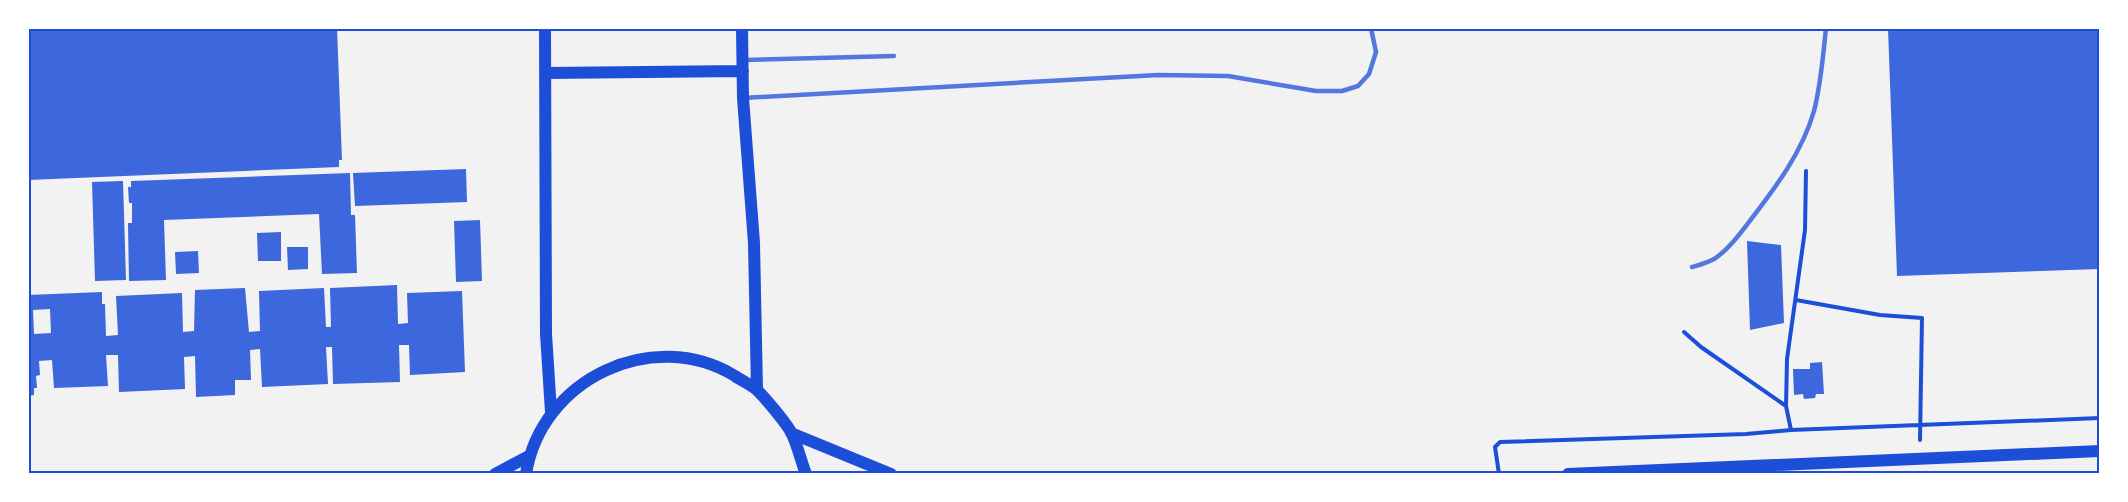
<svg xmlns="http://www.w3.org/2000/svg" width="2128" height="502" font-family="Lora,serif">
<rect width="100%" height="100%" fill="#f2f2f2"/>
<path fill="#3d67dc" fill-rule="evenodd" d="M28,28h309l5,132h-3v7l-311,13z
M1888,28h212v241l-203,7z
M466,169l1,33 -112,4 -2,-33z
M350,173l1,42h4l2,58 -35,1 -3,-60 -155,6 2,60 -37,1 -1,-58h4v-20h-3l-1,-16h3v-6z
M123,181l3,99 -31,1 -3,-99z
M480,220l2,61 -26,1 -2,-61z
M281,232v29h-23l-1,-28z
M1747,241l34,4 3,78 -34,7z
M287,247h21v22l-20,1z
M198,251l1,22 -23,1 -1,-22z
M397,285l1,39 10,-1 -1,-30 55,-2 3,81 -55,3 -1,-30h-10l1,37 -67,2 -1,-37h-6l2,37 -66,3 -2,-38 -10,1 1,30h-16v15l-39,2 -1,-41 -11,1 1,32 -66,3 -1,-37h-12l2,31 -54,2 -2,-28 -13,1 1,14 -4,1 1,12h-3v7l-6,1v-101l74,-3v12h3l1,32 12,-1 -2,-39 66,-3 1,39 11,-1 1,-41 50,-2 4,44 11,-1 -1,-40 65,-3 2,39h5l-1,-39zM50,309l1,24 -17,1 -1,-24z
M1822,362l2,32h-8l-1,4 -11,1 -1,-5 -9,1 -1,-26h17v-6z"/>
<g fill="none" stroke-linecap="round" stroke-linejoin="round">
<path stroke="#1d4ed8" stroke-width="4" d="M1806,171l-1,59 -18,129 -1,47 5,24 309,-12
M1796,300l84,15 42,3 -2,122
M1684,332l17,15 85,59
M1499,474l-4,-27 5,-5 246,-8 45,-4"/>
<path stroke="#5277de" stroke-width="4.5" d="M744,60l150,-4
M743,98l415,-23 70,1 88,15h26l16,-5 11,-12 7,-22 -5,-24
M1692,267c7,-2 15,-4 22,-8 14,-9 25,-24 35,-37 26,-34 53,-69 65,-111 7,-27 9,-55 12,-83"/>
<path stroke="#1d4ed8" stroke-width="12" d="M545,28l1,306 5,78
M742,28l1,70 11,145 3,147
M547,73l196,-2
M791,433l100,41
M495,474l34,-18
M526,474c15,-95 127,-148 209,-98 7,5 17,9 23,15 8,8 30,34 34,43 6,13 9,27 14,40
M1568,474l532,-23"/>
</g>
<rect width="2128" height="502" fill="none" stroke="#ffffff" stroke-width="60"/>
<rect x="30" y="30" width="2068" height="442" fill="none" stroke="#1d4ed8" stroke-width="2"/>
</svg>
